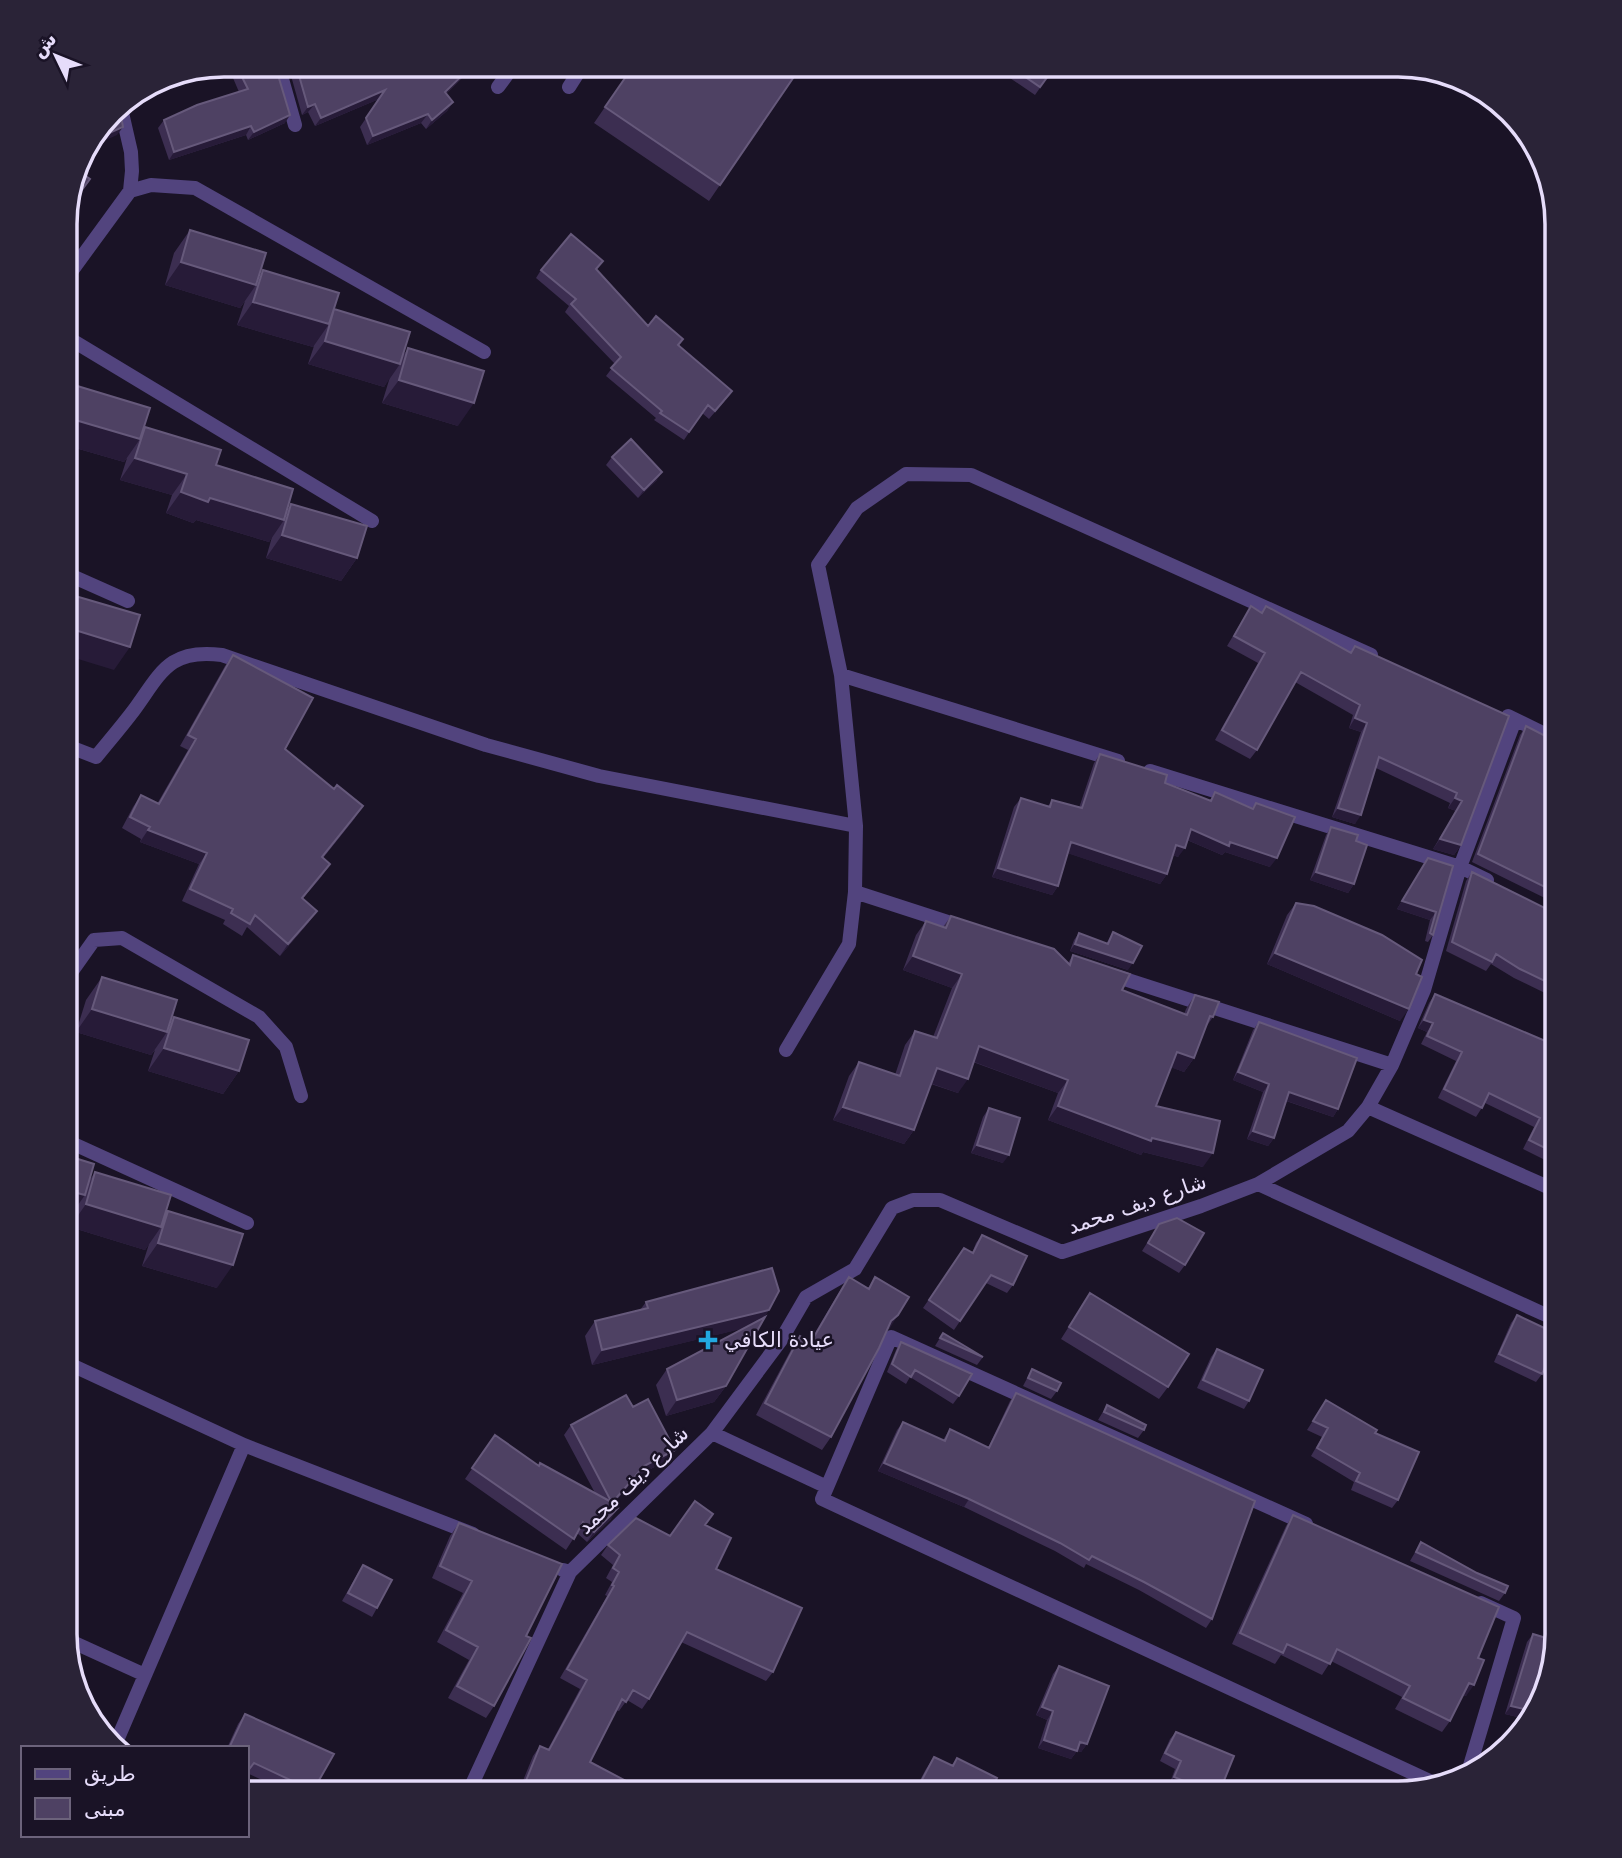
<svg xmlns="http://www.w3.org/2000/svg" width="1622" height="1858" font-family="'DejaVu Sans',Cairo,sans-serif">
<rect width="100%" height="100%" fill="#1a1326"/>
<g fill="none" stroke-linecap="round" stroke-linejoin="round">
<path stroke="#52447e" stroke-width="14" d="M498,87l16,-22"/>
<path stroke="#52447e" stroke-width="14" d="M278,65l17,60
M569,87l14,-22
M130,191l21,-6 44,3 289,164
M65,280l65,-89 2,-20 -1,-19 -11,-48
M65,336l307,185
M65,573l63,28
M841,675l277,86
M1508,716l49,24
M65,745l31,12c13,-16 26,-31 38,-47 27,-37 35,-62 88,-55l264,90 113,31 257,50
M1150,771l310,96 27,13
M855,892l108,35
M1109,974l283,91
M65,981l29,-41 28,-2 137,79 27,30 15,49
M786,1050l63,-106 6,-52 1,-66 -15,-151 -23,-110 39,-57 49,-34 65,1 400,180
M1368,1107l189,84
M65,1140l182,83
M1258,1184l299,136
M65,1362l179,83 229,89
M712,1433l115,54
M1306,1524l-415,-187 -69,162 610,283
M570,1572l142,-139 69,-93 25,-43 49,-28 37,-61 21,-8h27l122,52 139,-46 57,-22 90,-53 20,-24 24,-42 32,-75 36,-123 55,-147
M66,1639l79,36
M115,1745l129,-300
M1469,1769l45,-151 -33,-15
M468,1793l102,-221 -7,-2"/>
</g>
<path fill="#3c2e51" d="M234,65h41l10,58 -37,17 -2,-5 -77,25 -11,-32 6,-8 75,-28 -9,-21z
M288,65h194l-4,4 -4,-3 -28,28 7,8 -6,9 -21,18 -5,-6 -54,22 -7,-18 19,-28 -64,27 -7,-14 -6,3z
M634,65h168l-93,136 -115,-78z
M991,65h65l-21,30z
M190,230l69,47 4,-7 70,41 69,46 6,-9 50,78 -76,-23 8,-26 -6,10 -76,-23 6,-18 -1,1 -76,-22 8,-24 -5,7 -75,-23 9,-32z
M541,270h56l51,56 35,13 -4,6 47,54 -17,20 -7,-6 -18,27 -30,-20 2,-2 -50,-42 9,-12 -50,-52 4,-6 -33,-28z
M74,385l69,44 73,36 71,45 4,-6 66,54 -16,23 -75,-23 6,-21 -3,5 -73,-22 -3,3 -27,-10 6,-18 -52,-15 7,-22 -3,4 -59,-17v-47z
M612,457l45,23 -19,18 -32,-33z
M1251,606l11,6 4,-6 84,47 5,-7 154,70 -48,129 -7,10 -21,-6 23,-38 -8,-3 2,-5 -74,-35 -21,56 -23,-7 29,-85 -12,-4 4,-13 -58,-33 -38,68 -7,9 -35,-19 43,-77 -31,-17z
M233,655l52,94 70,69 -32,40 -1,18 -19,22 6,24 -29,34 -33,-29 -5,9 -19,-12 2,-4 -43,-19 17,-37 -59,-22 1,-3 -19,-11 11,-21 8,-12 16,9 31,-54 -8,-4 45,-80z
M1526,726l23,12h8v166l-85,-42 48,-127z
M1100,754l65,29 45,17 5,-8 37,16 4,-5 14,64 -45,-15 -3,3 -35,-15 -9,17 -5,-2 -6,19 -7,10 -92,-31 -10,33 -6,9 -60,-18 22,-70 7,-9 27,8 4,-6 27,8 15,-45z
M1331,827l25,14 -2,43 -6,9 -38,-13 16,-45z
M1428,858l25,8 -20,69 -5,7 -3,-1 5,-21 -33,-11z
M1472,872l85,42v80l-7,-4 -3,4 -33,-16 -23,-14 -5,7 -40,-20 20,-70z
M1296,903l120,71 -16,47 -133,-57 20,-49z
M951,916l117,47 5,-8 49,35 62,24 2,-5 9,-14 18,22 -7,10 -12,31 -10,14 -13,-5 -15,39 47,61 -60,-15 -2,3 -93,-35 10,-27 -85,-31 -15,31 -27,-9 -17,46 -10,14 -71,-24 16,-44 10,-14 36,13 10,-30 10,-14 18,6 19,-49 -49,-18 13,-35 10,-14 17,6z
M1113,932l15,38 -58,-19 4,-11 5,-7 27,11z
M102,977l69,44 3,-4 65,54 -16,23 -75,-23 7,-21 -4,5 -75,-23 10,-32z
M1435,994l122,52v114l-3,-1 -3,4 -28,-14 11,-22 -49,-24 -9,14 -38,-19 18,-37 -35,-17 6,-12 -9,-4 11,-25z
M1259,1022l79,87 -5,8 -47,-16 -12,37 -6,8 -21,-7 16,-47 -30,-12 20,-50z
M989,1108l14,55 -32,-10 12,-36z
M95,1172l69,45 4,-6 49,77 -75,-22 7,-22 -4,6 -75,-23 5,-18 -2,3 16,-31z
M1159,1224l26,41 -6,8 -37,-22z
M982,1235l31,50 -6,8 -21,-10 -32,47 -31,-22 41,-60 8,5 4,-10z
M849,1277l19,11 7,-11 15,51 -3,2 -56,107 -9,13 -66,-35 36,-67 8,-12 10,5 31,-52z
M1090,1293l78,94 -9,12 -98,-60z
M646,1302l123,8 -6,8 -37,68 -12,16 -48,14 -10,-31 11,-16 77,-41 -152,37 -7,-29 10,-15 45,-11z
M1517,1315l25,59 -6,8 -42,-20 17,-39z
M943,1333l40,24 -6,8 -42,-19z
M901,1342l58,54 -6,8 -43,-27 -4,7 -19,-12 9,-22z
M1217,1349l32,52 -5,8 -47,-21 14,-31z
M1032,1369l25,22 -6,8 -28,-13z
M1016,1393l196,226 -6,9 -67,-38 -53,-26 -2,4 -29,-17 -91,-44 -86,-36 19,-41 6,-8 40,18 7,-11 38,19 22,-47z
M1326,1400l49,33 23,67 -6,8 -41,-18 3,-8 -43,-26 11,-19 -15,-7z
M1107,1405l37,25 -6,8 -40,-18z
M633,1407l42,43 -7,10 -31,16 -23,27 -3,16 -24,23 -10,-9 -11,17 -101,-71 30,-44 43,31 57,27 -31,-58 7,-10z
M1293,1515l185,143 -12,38 -3,-1 -13,26 -8,11 -47,-23 7,-12 -71,-36 -9,14 -41,-20 -6,9 -43,-20 54,-118z
M459,1523l67,113 -32,70 -8,12 -38,-20 21,-38 -32,-18 26,-49 -31,-15 18,-42z
M706,1525l10,44 57,103 -7,9 -85,-39 -32,57 -7,10 -15,-9 -8,11 -3,-1 -26,52 54,31h-126l15,-37 7,-10 8,3 32,-60 -20,-11 47,-82 -2,-1 7,-13 -6,-4 7,-13 -12,-10 7,-10 62,-9z
M1421,1542l56,31 28,20 -6,8 -89,-40z
M1557,1547v29l-7,-4z
M363,1565l14,43 -5,9 -30,-16 16,-28z
M1533,1634l22,6 1,-1 -10,42 -6,-1 -8,31 -6,8 -21,-5 22,-72z
M1059,1666l28,78 -6,8 -4,-1 -6,8 -33,-11 9,-28 -11,-5 17,-41z
M245,1714l69,75 7,4h-31l-43,-20v-25h-20l11,-24z
M1176,1732l58,24 -65,29 6,-16 -15,-8 10,-22z
M934,1757l17,9 6,-8 32,35h-76l13,-24z"/>
<path fill="#271b38" d="M473,65h2l-36,36 6,-9z
M385,90l-6,9 -64,27 6,-8z
M453,102l-6,9 -21,18 6,-9z
M315,104l-7,8 -6,3 6,-8z
M428,114l-7,9 -54,22 6,-9z
M290,115l-5,8 -37,17 6,-8z
M251,126l-5,9 -77,25 5,-8z
M123,127l-6,8 -33,15 7,-9z
M181,262l75,23 -16,23 -75,-23z
M253,302l76,22 -16,23 -76,-22z
M325,341l75,23 -16,23 -76,-23z
M399,380l75,23 -16,23 -76,-23z
M65,417l75,22 -16,23 -59,-17z
M135,458l52,16 -15,21 -52,-15z
M662,472l-5,8 -19,18 6,-8z
M181,492l29,6 74,22 -15,22 -73,-22 -3,3 -27,-10z
M282,535l75,23 -16,23 -75,-23z
M65,627l65,20 -16,23 -49,-15z
M1355,718l12,5 -6,9 -12,-4z
M1455,798l7,3 -6,10 -8,-3z
M363,806l-8,12 -41,51 8,-12z
M1338,808l23,7 -6,9 -23,-7z
M1191,829l86,29 -7,9 -45,-15 -3,3 -37,-16z
M148,830l59,23 -8,11 -59,-22z
M1440,839l21,6 -7,10 -21,-6z
M1071,842l96,32 -7,10 -96,-32z
M1176,845l9,3 -7,9 -8,-3z
M330,864l-8,12 -28,33 8,-11z
M998,868l60,18 -6,9 -60,-18z
M1316,872l38,12 -6,9 -38,-13z
M1402,901l34,11 -6,8 -33,-11z
M317,911l-8,11 -29,34 8,-12z
M1075,944l58,19 -5,7 -58,-19z
M1275,953l134,56 -9,12 -133,-57z
M913,956l49,18 -10,14 -49,-18z
M92,1009l75,23 -16,23 -75,-23z
M1424,1020l9,3 -6,9 -9,-4z
M979,1046l89,34 -10,13 -89,-33z
M164,1048l75,23 -16,23 -75,-23z
M1177,1052l17,6 -10,14 -17,-6z
M937,1068l31,11 -10,14 -31,-11z
M1238,1072l31,12 -6,8 -30,-12z
M1289,1092l49,17 -5,8 -49,-17z
M1058,1106l94,32 61,15 -10,14 -60,-15 -2,3 -93,-35z
M843,1107l71,23 -10,14 -71,-24z
M1253,1131l21,7 -6,8 -21,-7z
M977,1145l32,10 -6,8 -32,-10z
M65,1190l20,5 -12,17 -8,-3z
M86,1204l75,23 -16,23 -75,-23z
M158,1243l75,22 -16,23 -75,-22z
M769,1310l-11,15 -166,40 10,-15z
M898,1315l-8,13 -8,5 9,-12z
M726,1386l-12,16 -48,14 11,-16z
M675,1450l-7,10 -31,16 -32,37 7,-10 32,-37z
M884,1463l85,36 -5,8 -86,-36z
M618,1508l-7,11 -24,23 7,-10z
M1542,1671l6,1 -2,9 -10,-2z
M1469,1683l5,2 -8,11 -5,-2z
M1511,1706l21,5 -6,8 -21,-5z
M1042,1707l11,4 -6,9 -11,-5z
M1044,1740l33,11 -6,8 -33,-11z
M1080,1742l7,2 -6,8 -7,-2z
M1174,1777l40,16h-24l-21,-8z"/>
<path fill="#4e4163" stroke="#66597b" stroke-width="2" d="M236,65h39l15,50 -36,17 -3,-6 -77,26 -10,-32 33,-15 51,-16z
M296,65h177l-28,27 8,10 -21,18 -4,-6 -55,22 -7,-18 19,-28 -64,28 -6,-14 -7,3z
M634,65h168l-82,120 -115,-78z
M1008,65h48l-16,22z
M119,105l4,22 -32,14z
M77,170l13,9 -25,34z
M190,230l76,23 -10,32 -75,-23z
M571,234l32,27 -7,8 52,57 8,-10 27,23 -5,6 54,46 -17,20 -7,-6 -19,27 -29,-19 2,-2 -51,-43 10,-11 -50,-53 5,-5 -35,-29z
M263,270l76,23 -10,31 -76,-22z
M334,309l76,23 -10,32 -75,-23z
M408,348l76,23 -10,32 -75,-23z
M74,385l76,23 -10,31 -75,-22z
M145,427l76,23 -5,15 77,24 -9,31 -74,-22 -2,4 -27,-10 6,-18 -52,-16z
M631,439l31,33 -18,18 -32,-33z
M291,504l76,22 -10,32 -75,-23z
M65,593l75,22 -10,32 -65,-20z
M1251,606l11,7 4,-7 85,47 4,-7 154,70 -48,129 -21,-6 22,-38 -7,-3 2,-5 -78,-36 -18,58 -23,-7 29,-85 -12,-5 5,-13 -59,-33 -44,78 -35,-20 43,-77 -31,-17z
M233,655l80,43 -28,51 49,40 3,-4 26,21 -41,51 8,7 -28,34 15,13 -29,33 -33,-29 -5,9 -19,-11 2,-4 -43,-20 17,-36 -59,-23 2,-3 -20,-10 11,-22 18,9 37,-65 -8,-4z
M1526,726l23,12 1,-2 7,2v155l-79,-39z
M1100,754l67,21 -2,8 46,18 4,-9 38,17 3,-6 39,14 -18,41 -47,-16 -1,4 -38,-17 -6,19 -9,-3 -9,29 -96,-32 -13,44 -60,-18 23,-70 29,9 2,-7 30,8z
M65,798l9,3 -9,31z
M1331,827l27,8 -2,6 11,4 -13,39 -38,-12z
M1428,858l25,8 -20,69 -3,-2 6,-21 -34,-11z
M1472,872l85,42v68l-2,-1 -2,4 -33,-16 -24,-15 -4,8 -40,-20z
M1296,903l18,3 68,29 40,25 -6,14 6,3 -13,32 -134,-56z
M951,916l103,33 16,16 3,-10 57,19 -8,16 65,25 8,-20 24,7 -6,15 -3,-1 -16,42 -17,-6 -21,54 64,15 -7,32 -61,-15 -1,3 -93,-35 10,-26 -89,-34 -11,33 -31,-11 -23,62 -71,-23 16,-45 41,14 15,-45 22,7 25,-64 -49,-18 13,-35 20,7z
M1113,932l29,14 -9,17 -58,-19 4,-11 29,11z
M102,977l75,23 -10,32 -75,-23z
M1435,994l122,52v108l-28,-14 11,-22 -51,-25 -7,15 -38,-19 18,-37 -35,-16 6,-13 -9,-3z
M174,1017l75,23 -10,31 -75,-23z
M1259,1022l98,36 -19,51 -49,-17 -15,46 -21,-7 16,-47 -31,-12z
M989,1108l31,10 -11,37 -32,-10z
M65,1155l29,9 -9,31 -20,-5z
M95,1172l76,23 -10,32 -75,-23z
M168,1211l75,23 -10,31 -75,-22z
M1177,1218l27,15 -19,32 -37,-22 11,-19z
M982,1235l45,21 -14,29 -22,-10 -31,46 -31,-21 35,-52 9,5z
M772,1268l7,23 -10,19 -167,40 -7,-29 53,-13 -2,-6z
M849,1277l20,12 6,-12 34,20 -11,18 -7,6 -12,27 -48,89 -66,-34 35,-67 11,6z
M1090,1293l99,61 -21,33 -99,-60z
M1517,1315l40,19v7l-15,33 -43,-20z
M765,1317l-39,69 -49,14 -10,-31z
M943,1333l40,24 -43,-19z
M901,1342l71,32 -13,22 -44,-26 -4,7 -19,-13z
M1217,1349l46,21 -14,31 -46,-21z
M1032,1369l29,14 -4,8 -29,-13z
M1016,1393l239,108 -43,118 -68,-37 -52,-26 -3,4 -29,-17 -91,-44 -85,-36 19,-41 42,19 5,-12 39,19z
M626,1395l7,12 15,-8 27,51 -31,16 -32,37 -41,-78z
M1326,1400l51,30 -2,3 44,19 -21,48 -42,-19 4,-8 -43,-25 11,-20 -15,-7z
M1107,1405l39,20 -2,5 -40,-18z
M495,1435l44,31 1,-3 75,41 -1,2 4,2 -24,24 -11,-10 -9,17 -102,-71z
M695,1501l18,13 -8,11 26,13 -15,31 86,39 -29,64 -86,-40 -38,67 -16,-9 -7,12 -4,-3 -32,63 55,29 -1,2h-123l19,-47 9,4 38,-70 -20,-11 47,-83 -2,-1 7,-13 -6,-4 7,-13 -12,-10 28,-27 34,18z
M1293,1515l206,92 -21,51 6,2 -10,25 -5,-2 -19,38 -47,-23 7,-12 -73,-37 -7,15 -43,-20 -4,9 -43,-20z
M459,1523l103,41 -36,72 5,2 -37,68 -37,-20 21,-39 -32,-17 26,-49 -32,-15z
M1421,1542l56,31 31,13 -3,7 -89,-41z
M363,1565l29,15 -15,28 -29,-15z
M1533,1634l23,7 -8,31 -6,-1 -10,40 -21,-5z
M1059,1666l50,20 -22,58 -7,-2 -3,9 -33,-11 9,-29 -11,-4z
M245,1714l89,40 -20,35 7,4h-24l4,-8 -47,-22 -7,9v-24h-18z
M1176,1732l58,24 -15,37h-5l-40,-16 7,-16 -16,-8z
M934,1757l19,9 4,-8 40,20 -8,15h-74z
M426,1789l6,4h-8z"/>
<path fill="#22a9e1" stroke="#1a1326" stroke-width="2.5" d="M704.5 1329.5h7v7h7v7h-7v7h-7v-7h-7v-7h7z"/>
<g text-anchor="middle" dominant-baseline="central" stroke-width="5" stroke-linejoin="round" paint-order="stroke">
<g font-size="21" fill="#e6dcfa" stroke="#1a1326">
<text transform="translate(1137 1204) rotate(-19)">شارع ديف محمد</text>
<text transform="translate(633 1480) rotate(-44)">شارع ديف محمد</text>
</g>
<g font-size="21" fill="#e6dcfa" stroke="#1a1326" text-anchor="start">
<text x="724" y="1340">عيادة الكافي</text>
</g>
</g>
<path d="M0 0H1622V1858H0ZM224 77H1398A147 147 0 0 1 1545 224V1634A147 147 0 0 1 1398 1781H224A147 147 0 0 1 77 1634V224A147 147 0 0 1 224 77Z" fill="#2a2337" fill-rule="evenodd"/>
<path fill="none" stroke="#e6dcfa" stroke-width="3.5" d="M224 77H1398A147 147 0 0 1 1545 224V1634A147 147 0 0 1 1398 1781H224A147 147 0 0 1 77 1634V224A147 147 0 0 1 224 77Z"/>
<rect x="21" y="1746" width="228" height="91" fill="#1a1326" stroke="#6c637b" stroke-width="2"/>
<rect x="35" y="1769" width="35" height="10" fill="#52447e" stroke="#6c637b" stroke-width="2"/>
<text x="84" y="1781" font-size="21" fill="#e6dcfa">طريق</text>
<rect x="35" y="1798" width="35" height="21" fill="#4e4163" stroke="#6c637b" stroke-width="2"/>
<text x="84" y="1816" font-size="21" fill="#e6dcfa">مبنى</text>
<g transform="translate(56 56) rotate(313)" stroke="#1a1326" stroke-width="5" paint-order="stroke">
<path d="M0-5L12 26L0 18L-12 26Z" fill="#e6dcfa"/>
<text y="-10" font-size="19" font-weight="bold" text-anchor="middle" fill="#e6dcfa">ش</text>
</g>
</svg>
